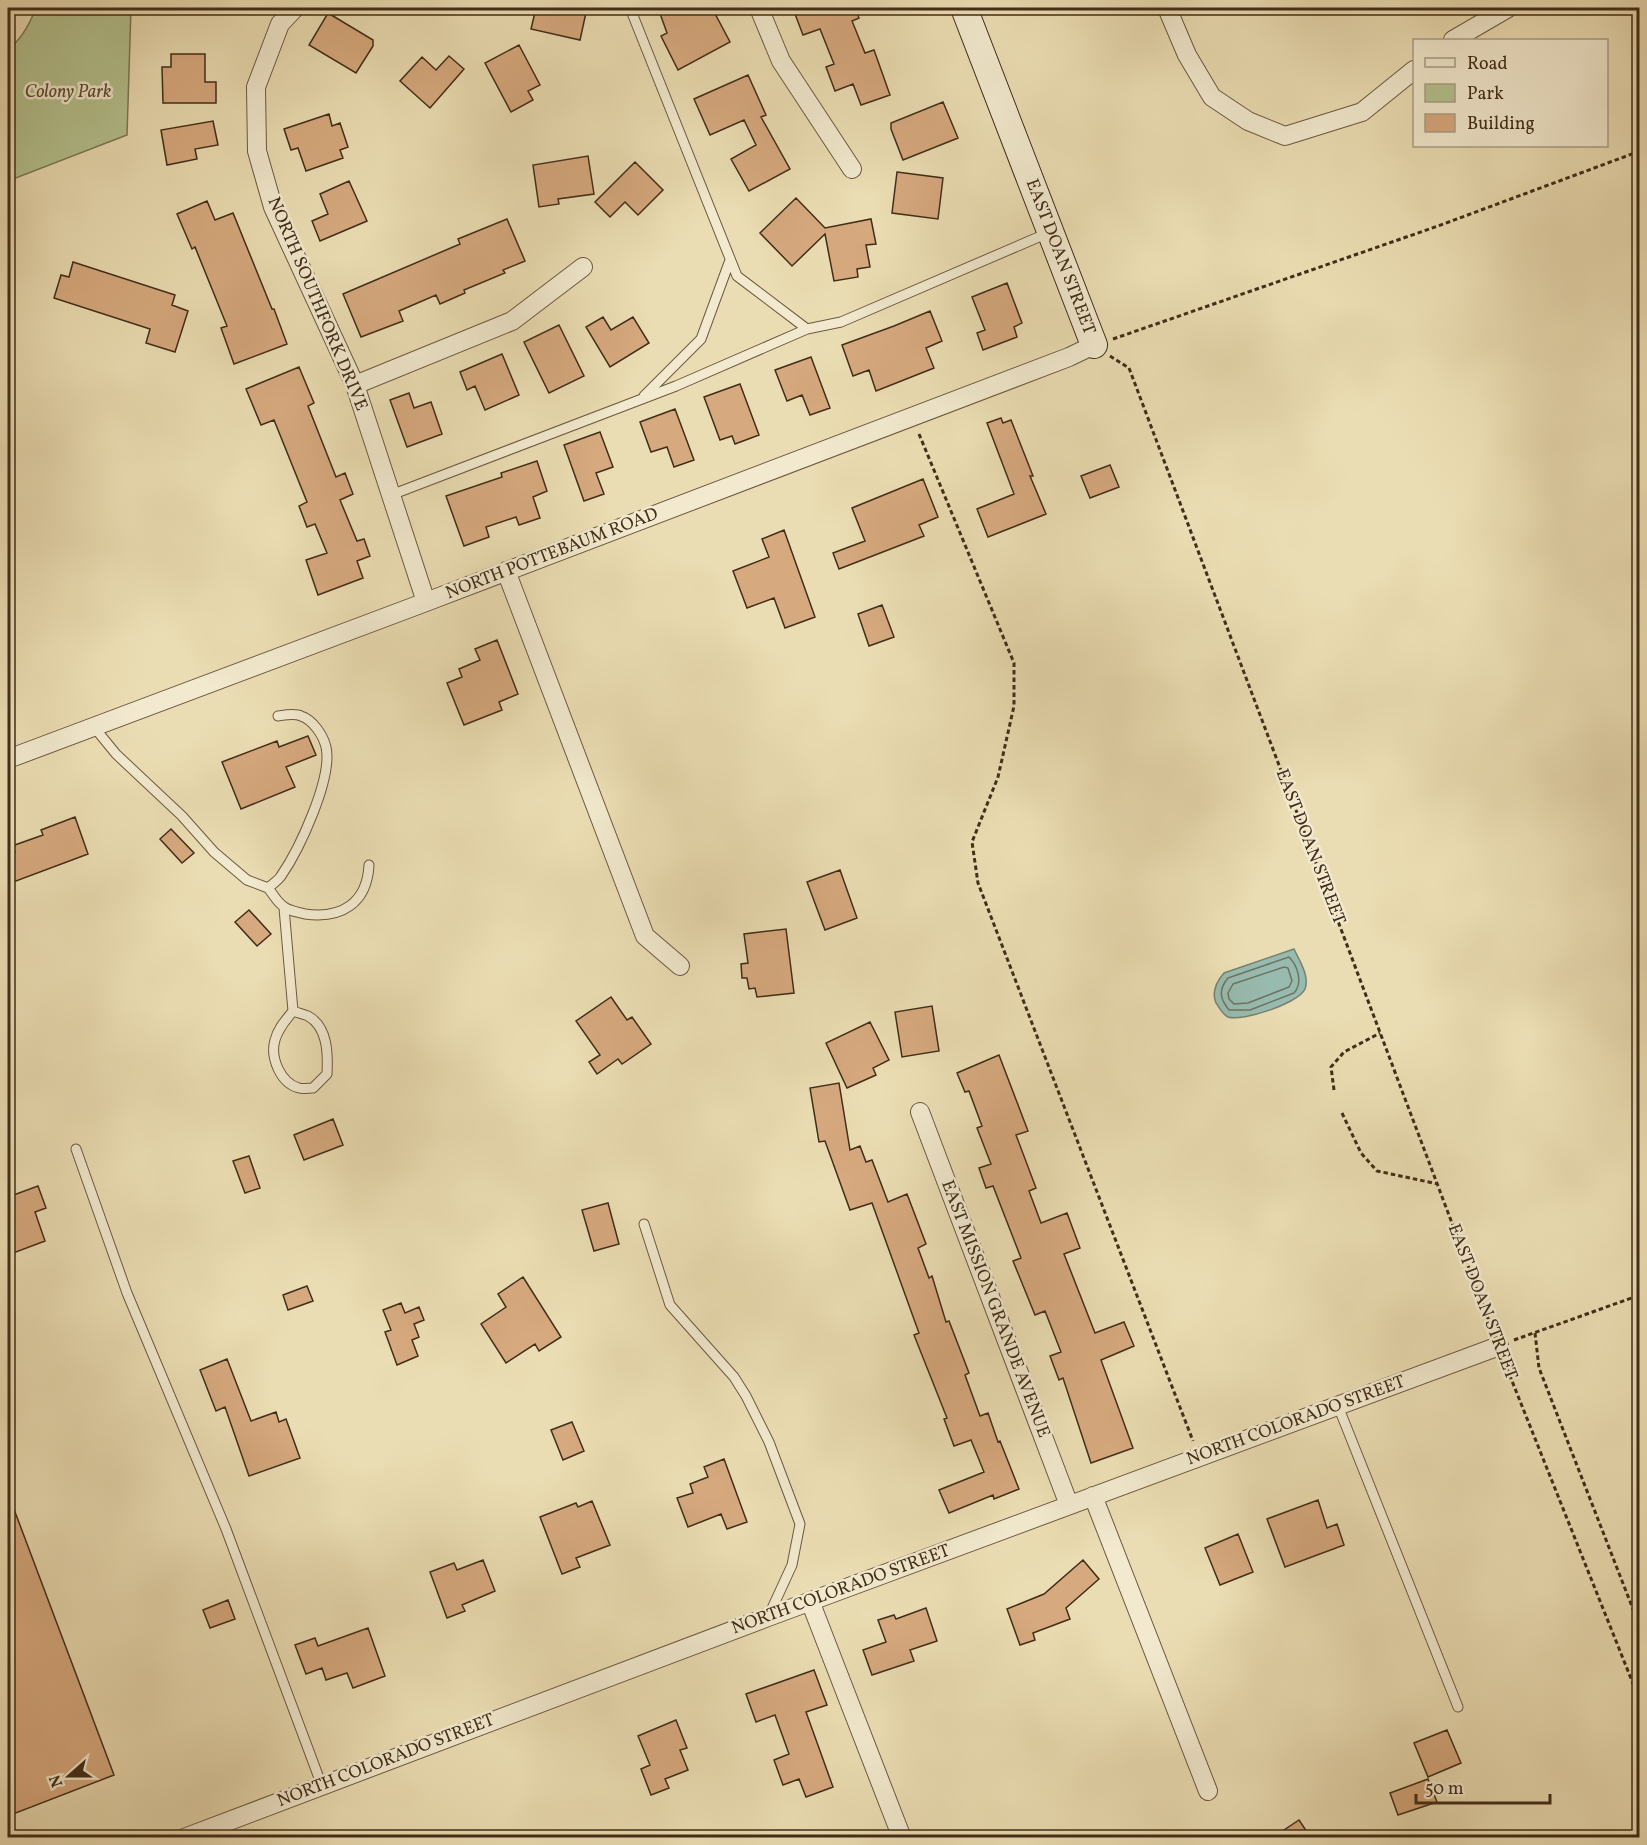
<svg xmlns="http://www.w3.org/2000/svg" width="1647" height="1845" font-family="Vollkorn,serif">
<rect width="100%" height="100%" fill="#ebddb3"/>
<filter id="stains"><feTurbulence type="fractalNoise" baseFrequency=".00333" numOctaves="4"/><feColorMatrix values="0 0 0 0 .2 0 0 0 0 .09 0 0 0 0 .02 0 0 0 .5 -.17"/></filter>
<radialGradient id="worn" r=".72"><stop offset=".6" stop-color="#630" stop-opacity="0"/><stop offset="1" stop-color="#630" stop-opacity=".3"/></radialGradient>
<path fill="#b4c28f" stroke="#7a7854" stroke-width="1.5" d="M36,8h95l-4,127 -119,46v-132c14,-9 22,-26 28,-41z"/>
<path fill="#98bbaf" stroke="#758273" stroke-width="1.5" d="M1294,949c5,11 16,27 11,40 -6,14 -63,33 -77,28 -5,-2 -9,-10 -12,-14 -5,-12 1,-22 8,-30z"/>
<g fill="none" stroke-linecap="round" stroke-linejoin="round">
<path stroke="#6c7464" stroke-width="1.5" d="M1289,957c9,9 14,26 5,36l-44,17h-21c-9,-11 -11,-20 -1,-32z
M1284,967l4,1 4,13 -3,6 -41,16 -14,1 -5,-5 -1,-6 5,-9z"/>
</g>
<path fill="#d6a97e" stroke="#412d19" stroke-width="1.5" d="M536,8h51l-7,32 -49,-11z
M658,8h54l18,34 -52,28 -17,-34 6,-3z
M812,8h43l4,10 -7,3 13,32 9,-3 16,45 -29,10 -8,-21 -18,7 -9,-24 8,-3 -14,-35 -17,6 -8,-21z
M328,13l45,27v6l-17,27 -47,-28z
M519,45l21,40 -12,6 5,9 -22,12 -26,-49z
M171,54h34v28h11v21h-53l-1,-36h9z
M449,56l15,13 -34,39 -30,-27 22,-24 14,13z
M748,75l18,40 -5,2 29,52 -41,22 -18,-32 25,-14 -12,-25 -34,15 -16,-36z
M943,102l15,36 -55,22 -12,-31v-6z
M329,114l3,12 8,-3 8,24 -8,3 3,8 -37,13 -8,-23 -7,2 -7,-21z
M213,121l5,24 -23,4 2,10 -30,6 -6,-35z
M588,156l6,38 -36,5 1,5 -20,3 -6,-42z
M635,162l28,28 -25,25 -13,-13 -15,15 -15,-15z
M897,172l46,6 -5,41 -46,-6z
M349,181l18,40 -47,20 -8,-20 16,-7 -8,-20z
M796,198l29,30 46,-9 5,25 -10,1 4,22 -13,2 1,8 -24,4 -9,-47 -33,32 -32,-33z
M207,201l8,19 18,-7 39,96h2l13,35 -53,20 -13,-36 6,-2 -32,-79 -3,2 -15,-35z
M507,219l18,42 -22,9 2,3 -41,17 1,3 -25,11 -4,-9 -37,16 4,10 -42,16 -18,-43 117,-50 -2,-5z
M73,262l102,33 -3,10 16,6 -13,41 -29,-9 4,-14 -96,-31 7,-23 8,2z
M1007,283l15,40 -8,4 3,10 -34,13 -6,-17 8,-3 -13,-33z
M930,311l12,30 -16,7 8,20 -58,23 -7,-21 -16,6 -11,-31 52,-19z
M603,317l8,13 22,-13 16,26 -39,24 -24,-40z
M559,325l25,51 -35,17 -25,-51z
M502,354l17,41 -34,15 -10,-24 -8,4 -7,-18z
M811,357l19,51 -20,7 -8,-20 -15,6 -12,-31z
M299,367l15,36 -6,3 28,71 9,-4 8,21 -13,6 17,41 7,-2 6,17 -13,5 6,17 -45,17 -12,-35 21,-7 -12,-29 -8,3 -8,-21 8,-4 -33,-82 -13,5 -15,-36z
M740,384l19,51 -24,9 -3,-8 -12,4 -16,-43z
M409,393l5,15 17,-6 11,32 -35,13 -17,-47z
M675,409l19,51 -20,7 -7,-20 -16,5 -11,-30z
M1001,418l2,5 8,-3 22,56h-3l16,38 -58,23 -11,-28 37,-15 -27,-71z
M600,432l13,35 -17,6 8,21 -20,7 -20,-56z
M537,461l10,30 -14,6 7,21 -21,7 -3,-8 -30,10 3,10 -25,9 -18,-50 56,-19 -1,-4z
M1110,465l9,22 -29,11 -9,-22z
M923,479l15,38 -19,8 5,11 -85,33 -6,-16 32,-12 -13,-33z
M784,530l31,87 -30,11 -11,-30 -27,10 -14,-37 36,-14 -7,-18z
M882,605l12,32 -25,9 -11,-32z
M497,640l21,54 -19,8 3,8 -38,15 -17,-42 15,-6 -3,-8 21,-9 -5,-11z
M308,736l8,19 -30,12 9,20 -54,22 -19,-47 55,-21 2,6z
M75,817l13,37 -80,30v-29l7,-3 -3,-6 31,-11 -2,-5z
M171,829l23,24 -12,10 -22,-24z
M840,870l17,48 -32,12 -18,-48z
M249,910l22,24 -14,12 -22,-24z
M786,929l8,64 -37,4 -2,-9 -6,1 -2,-11h-5l-1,-14 7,-1 -4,-29z
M611,997l16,23 5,-3 19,27 -29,20 -4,-5 -21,15 -8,-12 11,-7 -24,-34z
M932,1006l7,45 -37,6 -7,-45z
M870,1022l19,38 -16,8 3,7 -29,13 -21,-45z
M999,1055l29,76 -12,4 20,53 -7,3 12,32 26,-10 13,35 -16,6 31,79 29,-11 10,24 -33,14 32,88 -42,15 -28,-85 -4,2 -9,-24 11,-4 -16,-41 -10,4 -22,-54 8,-3 -28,-72 -7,2 -7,-20 12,-4 -14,-36 5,-2 -13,-35 -4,1 -8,-19z
M839,1083l11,67 10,-4 6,16 6,-2 16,42 19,-8 19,50 -8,4 11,30 3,-2 14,46 3,-1 20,52 -4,2 15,41 8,-3 10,29 2,-1 19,48 -25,10 -1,-4 -44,18 -10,-23 45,-18 -13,-32 -17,6 -10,-27 3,-1 -33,-83 5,-2 -47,-130 -22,7 -25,-69 -6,1 -9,-54z
M333,1119l10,26 -39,15 -10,-25z
M249,1156l11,32 -15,5 -12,-32z
M38,1186l8,22 -11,4 10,29 -37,14v-58z
M608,1203l11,41 -25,7 -12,-41z
M523,1277l38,60 -22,14 -4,-7 -29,19 -25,-39 25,-17 -8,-13z
M307,1286l6,15 -25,9 -5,-15z
M401,1303l4,10 14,-6 5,13 -10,4 5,13 -7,3 6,16 -21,9 -12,-33 6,-2 -8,-20z
M227,1359l24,62 25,-9 3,10 7,-3 14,39 -51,18 -24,-69 -9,4 -16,-41z
M572,1422l12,29 -21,9 -12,-30z
M724,1459l23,63 -20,7 -6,-15 -33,13 -11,-29 16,-5 -3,-9 18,-7 -4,-10z
M8,1496h1l105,279 -106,41z
M1318,1500l9,28 10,-4 7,21 -59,22 -18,-48z
M592,1501l18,44 -34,13 4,9 -18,7 -22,-57 36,-14 2,4z
M1238,1534l15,38 -33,13 -15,-37z
M483,1560l12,31 -33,14 3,6 -18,7 -17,-46 24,-9 3,7z
M1083,1560l16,19 -33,29 4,11 -37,14 2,7 -15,5 -13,-36 37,-15z
M228,1600l7,19 -25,9 -7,-18z
M926,1608l11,33 -27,9 4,11 -42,14 -9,-25 23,-8 -8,-22 16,-5 2,4z
M368,1628l17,48 -32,12 -6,-15 -21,7 -4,-12 -16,6 -11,-29 20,-7 3,8z
M814,1670l13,35 -21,7 27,75 -27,10 -7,-18 -16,6 -9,-25 15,-6 -14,-39 -19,7 -10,-28z
M676,1720l11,28 -7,2 8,20 -23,9 4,9 -18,7 -10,-26 9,-4 -12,-29z
M1447,1730l14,33 -33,14 -14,-34z
M1428,1779l9,23 -39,13 -8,-22z
M1299,1820l12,18h-39z"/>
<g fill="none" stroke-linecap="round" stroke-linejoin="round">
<defs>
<path id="lane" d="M630,8l107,268 70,53 34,-7 207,-89
M644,396l57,-57 29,-79
M391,495l285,-109 131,-57
M94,727l22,27 66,62 32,36 33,28 21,8c4,-4 10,-7 13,-12 18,-26 52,-98 45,-129 -3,-12 -13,-27 -25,-31 -6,-3 -16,-1 -23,0
M268,888c5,6 9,14 15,18 5,5 15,6 22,8 37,5 62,-11 64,-49
M284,908l9,103c5,2 10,3 15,5 20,11 20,38 19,58l-14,14c-4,0 -10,1 -14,0 -19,-5 -29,-31 -24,-48 3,-12 11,-20 18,-29
M76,1149l51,144 99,236 96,257
M644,1224l26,81 64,72 12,19 23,46 31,82 -8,41 -23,50
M1338,1406l120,301"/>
<path id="street" d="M295,8l-15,16 -24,63 1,64 16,56 82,178 71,217
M759,8l22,53 71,108
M1167,8l20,47 25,42 36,24 37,15 77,-24 52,-42
M1453,40l55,-32
M355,385l157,-64 71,-54
M506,571l139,365 35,30
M8,759l418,-157 643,-245 25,-12
M920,1112l149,393
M1093,1496l115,295
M810,1601l92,237
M184,1838l584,-221 731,-271"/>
<path id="secondary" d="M964,8l130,337"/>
</defs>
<use href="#lane" stroke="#6c5940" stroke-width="11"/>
<use href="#street" stroke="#6c5940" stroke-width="20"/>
<use href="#secondary" stroke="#412d19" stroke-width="28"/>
<path stroke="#412d19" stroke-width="3" stroke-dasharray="4.5 3" stroke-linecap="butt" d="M1113,339l325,-113 202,-75
M1110,356l19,12 363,961
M919,434l95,229v43l-16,71 -26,65 6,41 215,558
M1334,1090l-3,-23 13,-15 36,-19
M1342,1113l19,40 16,18 61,13
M1535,1333l4,35 101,259
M1514,1340l126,-45
M1504,1361l136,340"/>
<use href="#lane" stroke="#f2e9ce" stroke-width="9"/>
<use href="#street" stroke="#f2e9ce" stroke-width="18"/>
<use href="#secondary" stroke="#f2e9ce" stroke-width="26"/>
</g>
<g text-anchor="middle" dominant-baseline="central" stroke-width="5" stroke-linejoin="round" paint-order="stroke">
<g font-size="18" font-style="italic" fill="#584b31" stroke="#f2e9ce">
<text x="68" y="92">Colony Park</text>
</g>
<g font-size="18" fill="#412d19" stroke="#f2e9ce">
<text transform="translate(1060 257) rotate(69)">EAST DOAN STREET</text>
<text transform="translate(317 304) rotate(67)">NORTH SOUTHFORK DRIVE</text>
<text transform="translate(552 554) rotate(-21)">NORTH POTTEBAUM ROAD</text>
<text transform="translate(1310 847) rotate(69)">EAST DOAN STREET</text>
<text transform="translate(1482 1302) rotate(69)">EAST DOAN STREET</text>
<text transform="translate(995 1309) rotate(69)">EAST MISSION GRANDE AVENUE</text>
<text transform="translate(1296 1421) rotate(-20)">NORTH COLORADO STREET</text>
<text transform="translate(841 1590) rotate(-20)">NORTH COLORADO STREET</text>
<text transform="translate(386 1761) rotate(-21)">NORTH COLORADO STREET</text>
</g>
</g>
<rect width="1647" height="1845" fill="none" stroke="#ebddb3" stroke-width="30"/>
<rect x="9" y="9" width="1629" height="1827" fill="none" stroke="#412d19" stroke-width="3"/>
<rect x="15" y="15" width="1617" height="1815" fill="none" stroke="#412d19" stroke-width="1.5"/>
<rect x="1413" y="39" width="195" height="108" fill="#f2e9ce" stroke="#ab9e86" stroke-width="1.5"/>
<rect x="1425" y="58" width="30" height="9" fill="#f2e9ce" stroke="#ab9e86" stroke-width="1.5"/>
<text x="1467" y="69" font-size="18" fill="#412d19">Road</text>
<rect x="1425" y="84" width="30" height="18" fill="#b4c28f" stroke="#ab9e86" stroke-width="1.5"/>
<text x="1467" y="99" font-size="18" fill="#412d19">Park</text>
<rect x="1425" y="114" width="30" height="18" fill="#d6a97e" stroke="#ab9e86" stroke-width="1.5"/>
<text x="1467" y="129" font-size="18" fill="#412d19">Building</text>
<g transform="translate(69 1776) rotate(249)" stroke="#f2e9ce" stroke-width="4.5" paint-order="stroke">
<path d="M0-4.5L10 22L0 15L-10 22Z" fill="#412d19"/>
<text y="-9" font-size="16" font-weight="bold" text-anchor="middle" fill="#412d19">N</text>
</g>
<path d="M1416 1794v9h134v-9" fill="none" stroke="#412d19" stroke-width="3"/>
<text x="1425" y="1794" font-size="18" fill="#412d19" stroke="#f2e9ce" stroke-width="4.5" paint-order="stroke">50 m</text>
<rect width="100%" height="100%" filter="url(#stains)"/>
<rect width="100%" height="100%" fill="url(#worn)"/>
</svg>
